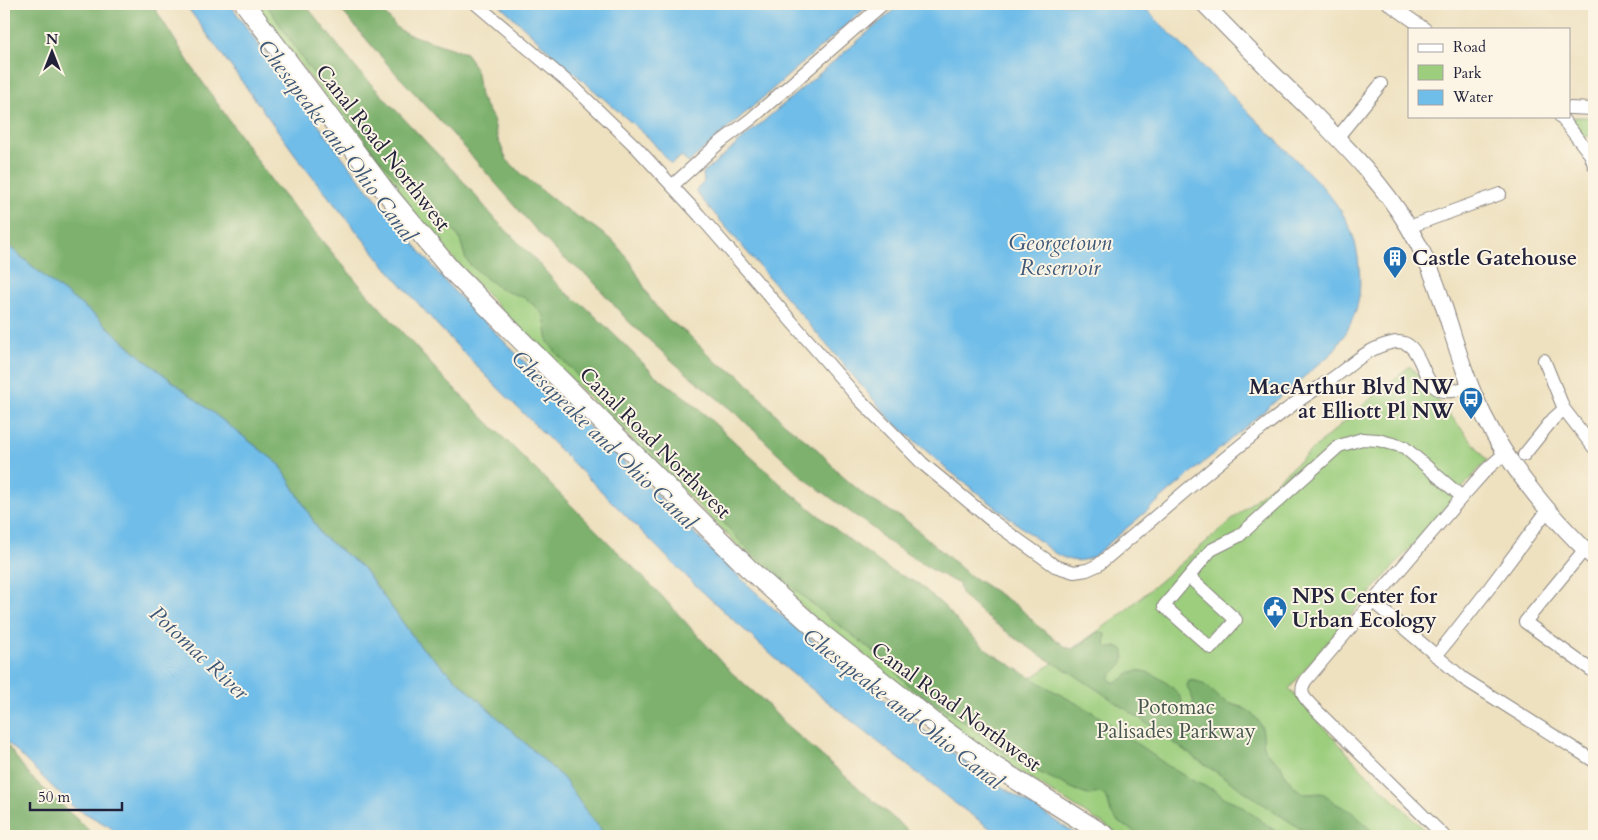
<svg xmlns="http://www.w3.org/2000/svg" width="1598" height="840" font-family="Cardo,serif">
<rect width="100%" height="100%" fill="#fcf5e5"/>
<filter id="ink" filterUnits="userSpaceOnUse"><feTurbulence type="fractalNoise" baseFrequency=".02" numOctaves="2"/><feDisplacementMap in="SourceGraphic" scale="10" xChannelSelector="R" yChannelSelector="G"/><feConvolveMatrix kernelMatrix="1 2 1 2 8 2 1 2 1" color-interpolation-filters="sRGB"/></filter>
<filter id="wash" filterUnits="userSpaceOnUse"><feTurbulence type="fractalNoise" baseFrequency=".0096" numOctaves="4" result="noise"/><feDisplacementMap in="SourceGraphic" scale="20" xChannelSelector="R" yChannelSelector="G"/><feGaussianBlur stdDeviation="1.12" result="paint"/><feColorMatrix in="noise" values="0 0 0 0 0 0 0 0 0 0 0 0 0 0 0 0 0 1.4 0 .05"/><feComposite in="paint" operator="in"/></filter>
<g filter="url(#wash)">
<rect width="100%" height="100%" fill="#eee1c0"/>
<path fill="#9cce7e" stroke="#5f785c" d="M255,4h37l83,128 638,559 106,-75 113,-96 137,-120 41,-34 77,94 -163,186 -35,43 72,79 70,68h-309l-126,-79 -158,-118 -67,-61 -268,-266 -82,-88z
M1575,117h19v11l-5,9 -5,-1 -11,-14v-4z"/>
<path fill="#7db16d" stroke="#506a54" d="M4,4h148l40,63 81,116 91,107 77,85 218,218 73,80 32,28 20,22 130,113h-308l-23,-29 -19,-28 -144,-133 -58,-79 -40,-31 -42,-71 -139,-108 -45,-41 -44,-33 -48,-41z
M266,4h39l50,63 108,114 33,39 36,36 22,25 11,11 21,15 70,69 33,24 96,88 54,44 51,38 29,14 27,24 19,22 26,23 59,36 44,24 74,53 27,16 21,9 8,7 13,5 45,33h-139l-24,-13 -8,-10 -3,-12 -3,-5 -5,-3 -12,2 -6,-2 -52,-25 -36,-22 -26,-22 -55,-34 -11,-11 -10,-14 -64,-48 -79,-66 -26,-29 -107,-105 -57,-61 -11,-14 -4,-26 -6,-7 -13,-11 -25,-9 -30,-24 -5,-8 -5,-18 -5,-7 -36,-28 -44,-50 -17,-25 -49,-61z
M336,4h41l20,24 11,6 58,19 5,7 6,13 3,23 13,23 5,20 9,21 18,17 39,31 30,19 20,15 16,19 21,39 14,17 24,18 27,27 23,13 45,48 34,27 23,25 27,23 39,23 61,53 51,33 20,20 27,20 6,2 5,-2 19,-14 5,-1 5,2 -1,11 3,3 11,-1 4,2c5,16 -7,18 -14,29l3,4c10,0 12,-6 20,-10 13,-7 40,13 47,23 3,5 4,10 6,15h4c10,-8 0,-15 -2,-25l2,-4c15,-3 25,15 37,21 12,5 22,5 30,16 11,13 5,21 9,33l16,14 4,10 9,12 12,7 17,-1 12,10 17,9 23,22 5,2h-69l-116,-78 -44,-32 -79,-53 -29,-16 -25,-17 -33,-24 -19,-17 -5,-6 -2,-9 -25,-13 -49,-31 -10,-10 -70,-51 -65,-62 -61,-50 -51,-46 -38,-43 -29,-22 -24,-25 -80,-92 -67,-72z
M4,741l26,35 65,60h-91z"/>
<path fill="#6fbde9" stroke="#487092" d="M185,4h45l35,50 85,113 99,119 272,274 52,48 88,74 116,89 102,65h-78l-49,-35 -164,-131 -96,-88 -195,-195 -57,-59 -55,-62 -79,-97z
M499,4h371l-182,159 -6,-7 -11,8 -23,-27 -89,-77z
M901,4h240l180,181c12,14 25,31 31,48 7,18 10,51 6,69 -4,19 -15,36 -26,51l-238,203c-16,8 -26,5 -41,-4l-106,-83 -56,-49 -196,-229 9,-9 -1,-9z
M4,242l48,41 44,33 45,41 139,108 42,71 40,31 58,79 144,133 19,28 23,29h-487l-9,-9 -38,-21 -68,-67z"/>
</g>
<g filter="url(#ink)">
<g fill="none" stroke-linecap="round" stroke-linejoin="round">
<defs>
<path id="minor" d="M476,4l101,86 60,58 62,67 160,184 63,64 70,58 63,45 19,6 13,-2 11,-5c63,-52 123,-107 188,-155 14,-11 29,-20 44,-30 21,-14 35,-31 61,-37 34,-9 27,45 53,48 9,2 18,-3 26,-5
M1389,4l36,25
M1569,108l25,1
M1560,116l30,38 4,11
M1337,138l44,-54
M672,186l46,-42 33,-25 132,-115
M1409,227l91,-33
M1544,360l20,49
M1524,455l29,-36 11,-10 30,39
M1585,549l-60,73 69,50
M1189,577l47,43 -25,28 -47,-42 47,-56 28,-14 100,-90 23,-7 16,1 26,7 58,50
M1373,602l91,77 130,82
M1436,656l51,-65 60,-80
M1444,836l-131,-129c-9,-9 -15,-15 -7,-27l156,-183 24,-27 19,-17"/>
<path id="major" d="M1204,4c34,35 69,70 104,104 36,37 73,73 100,118 14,23 25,47 33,72 9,26 16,53 26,79 26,71 73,130 127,181"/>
<path id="highway" d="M245,4l140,187 66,79 298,299 73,65 118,93 51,37 115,72"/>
</defs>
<use href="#minor" stroke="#88827e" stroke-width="14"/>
<use href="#major" stroke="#88827e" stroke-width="18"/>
<use href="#highway" stroke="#88827e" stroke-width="21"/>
<use href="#minor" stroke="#fff" stroke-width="12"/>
<use href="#major" stroke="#fff" stroke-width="16"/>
<use href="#highway" stroke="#fff" stroke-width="19"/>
</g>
</g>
<defs>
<symbol id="building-pin" viewBox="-11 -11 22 30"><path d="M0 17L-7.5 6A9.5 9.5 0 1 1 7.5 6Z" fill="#1f6fb2" stroke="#fcf5e5"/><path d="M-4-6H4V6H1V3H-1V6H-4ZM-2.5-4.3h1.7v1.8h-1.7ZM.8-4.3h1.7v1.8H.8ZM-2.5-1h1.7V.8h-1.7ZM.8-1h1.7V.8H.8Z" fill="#fff"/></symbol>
<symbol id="bus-pin" viewBox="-11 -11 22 30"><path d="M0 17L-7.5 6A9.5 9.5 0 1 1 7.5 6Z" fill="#1f6fb2" stroke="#fcf5e5"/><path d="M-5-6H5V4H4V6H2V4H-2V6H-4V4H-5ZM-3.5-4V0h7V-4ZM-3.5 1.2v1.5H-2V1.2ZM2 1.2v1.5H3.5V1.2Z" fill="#fff"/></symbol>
<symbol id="civic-pin" viewBox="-11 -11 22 30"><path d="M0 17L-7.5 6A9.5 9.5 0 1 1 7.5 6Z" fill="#1f6fb2" stroke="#fcf5e5"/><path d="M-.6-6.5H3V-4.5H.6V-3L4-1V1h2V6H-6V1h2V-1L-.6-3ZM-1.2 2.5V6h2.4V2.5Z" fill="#fff"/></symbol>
</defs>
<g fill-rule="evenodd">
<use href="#building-pin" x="1381" y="244" width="28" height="38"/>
<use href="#bus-pin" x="1457" y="385" width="28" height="38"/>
<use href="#civic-pin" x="1261" y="594" width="28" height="38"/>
</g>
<g text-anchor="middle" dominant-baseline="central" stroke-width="4" stroke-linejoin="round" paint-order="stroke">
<g font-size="21" fill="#22223b" stroke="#fcf5e5">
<text transform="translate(383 148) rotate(52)">Canal Road Northwest</text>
<text transform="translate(655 443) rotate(45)">Canal Road Northwest</text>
<text transform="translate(956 707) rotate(36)">Canal Road Northwest</text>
</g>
<g font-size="21" font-weight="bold" fill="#22223b" stroke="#fcf5e5" text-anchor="start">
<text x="1412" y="258">Castle Gatehouse</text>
<text x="1454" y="387" text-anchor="end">MacArthur Blvd NW<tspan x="1454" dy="24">at Elliott Pl NW</tspan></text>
<text x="1292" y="596">NPS Center for<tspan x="1292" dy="24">Urban Ecology</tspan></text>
</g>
<g font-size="21" fill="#47564f" stroke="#fcf5e5">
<text x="1176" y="707">Potomac<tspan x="1176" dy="24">Palisades Parkway</tspan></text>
</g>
<g font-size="22" font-style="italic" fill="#3d5878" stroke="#fcf5e5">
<text transform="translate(337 141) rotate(53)">Chesapeake and Ohio Canal</text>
<text x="1060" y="243">Georgetown<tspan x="1060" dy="25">Reservoir</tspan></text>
<text transform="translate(604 440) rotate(44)">Chesapeake and Ohio Canal</text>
<text transform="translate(199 653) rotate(43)">Potomac River</text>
<text transform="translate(903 709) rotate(38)">Chesapeake and Ohio Canal</text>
</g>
</g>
<rect width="1598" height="840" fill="none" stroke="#fcf5e5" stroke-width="20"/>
<rect x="1408" y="28" width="162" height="90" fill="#fcf5e5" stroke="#a5a1a1"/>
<rect x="1418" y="44" width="25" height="8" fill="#ffffff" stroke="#a5a1a1"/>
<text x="1453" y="52" font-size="15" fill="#22223b">Road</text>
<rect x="1418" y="65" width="25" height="15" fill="#9cce7e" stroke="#a5a1a1"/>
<text x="1453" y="78" font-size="15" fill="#22223b">Park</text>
<rect x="1418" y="90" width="25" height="15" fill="#6fbde9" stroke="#a5a1a1"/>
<text x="1453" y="102" font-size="15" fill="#22223b">Water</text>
<g transform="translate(52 52)" stroke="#fcf5e5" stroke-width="4" paint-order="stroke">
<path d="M0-4L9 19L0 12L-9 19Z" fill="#22223b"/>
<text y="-8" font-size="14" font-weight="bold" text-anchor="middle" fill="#22223b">N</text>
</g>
<path d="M30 802v8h92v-8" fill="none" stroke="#22223b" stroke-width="2.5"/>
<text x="38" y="802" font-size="15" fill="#22223b" stroke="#fcf5e5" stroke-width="4" paint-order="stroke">50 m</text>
</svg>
